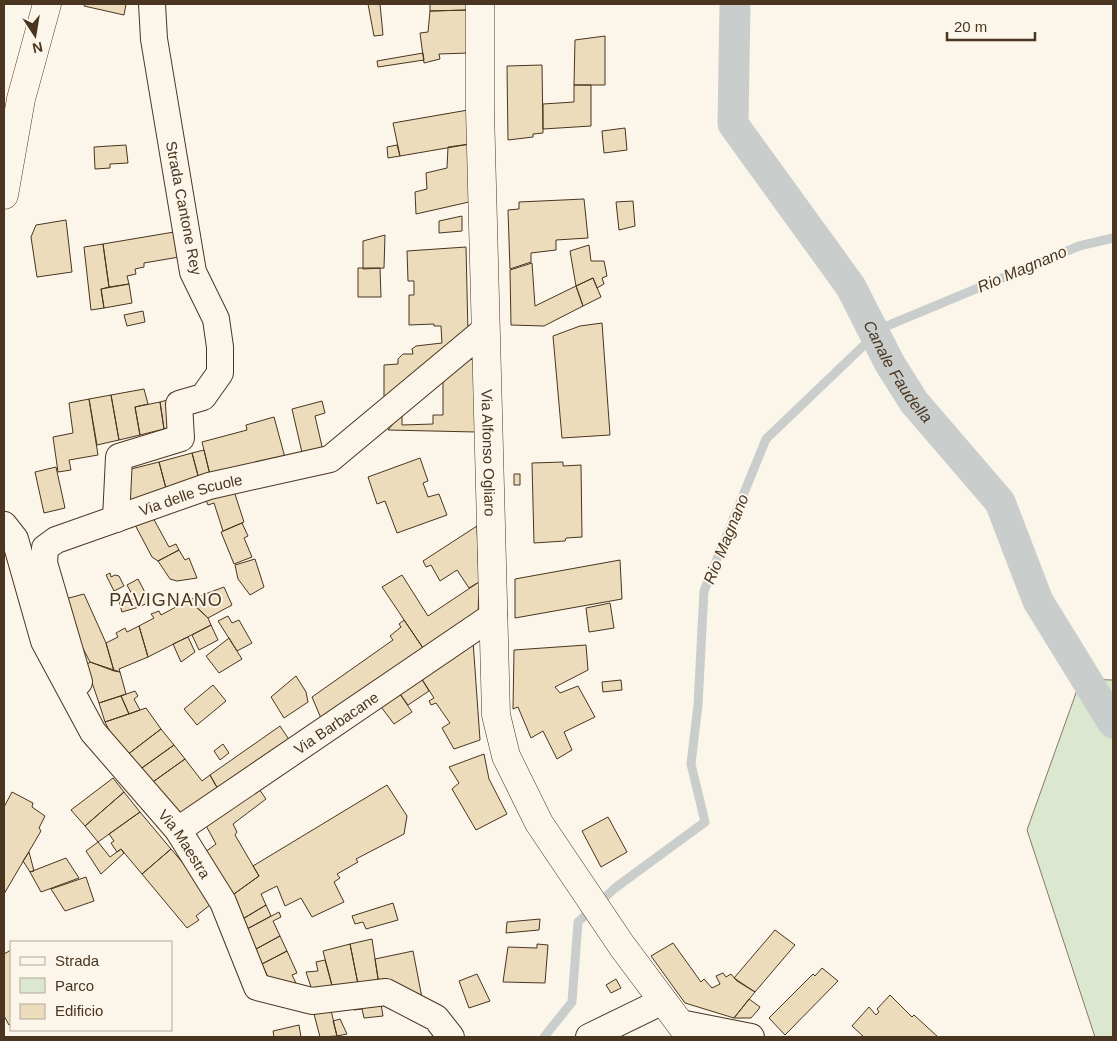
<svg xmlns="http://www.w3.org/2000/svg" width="1117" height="1041" font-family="Arial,sans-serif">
<rect width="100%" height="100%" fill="#fbf6e9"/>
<path fill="#dce7d0" stroke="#887966" d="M1081,679l32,1v357h-18l-68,-207z"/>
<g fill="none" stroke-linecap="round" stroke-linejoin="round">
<path stroke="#c9cecd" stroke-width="9" d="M544,1037l28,-35 6,-80 37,-34 90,-66 -14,-58 7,-59 6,-114 62,-152 116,-111 197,-82 34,-8"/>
<path stroke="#c9cecd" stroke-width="31" id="s1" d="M735,4l-2,120 118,163 39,77 24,38 86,100 38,99 75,122"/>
</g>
<path fill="#ecdcbc" stroke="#4a3520" d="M85,4h41l-2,11 -40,-9z
M368,4h12l3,31 -9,1z
M430,4h38v6l-38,1z
M468,10v43l-29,1 1,5 -16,4 -4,-30 8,-1 2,-21z
M605,36v49h-31l1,-45z
M423,53l1,7 -46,7 -1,-6z
M542,65l1,68 -10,1v3l-25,3 -1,-74z
M574,85h17v41l-48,3v-25l31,-2z
M468,110l2,34 -70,12 -7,-33z
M625,128l2,22 -23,3 -2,-22z
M470,144l-1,58 -53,12 -1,-22 12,-3 -1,-16 21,-5 1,-21z
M126,145l2,18 -18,1v4l-15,1 -1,-22z
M397,145l3,11 -12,2 -1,-11z
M584,199l4,39 -32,2v10l-25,3v9l-21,7 -2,-59 11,-1v-7z
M633,201l2,25 -16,4 -3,-28z
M462,216v15l-23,2v-12z
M66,220l6,52 -35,5 -6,-40 5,-12z
M174,232l5,25 -35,6v4l-9,2 1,5 -9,2 2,8 -20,3 -6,-43z
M385,235l-1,33 -21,1v-28z
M103,244l6,43 -8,2 3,19 -13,2 -7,-63z
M589,245l2,16h13l3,15 -5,2 2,6 -7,4 -4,-10 -17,8 -6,-35z
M466,247l2,86 -84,75v-43l14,-1v-5l5,-5h10l-1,-5 4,-3 26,-3 -1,-17h-7v-2l-25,1v-30h5v-14h-6l-1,-30z
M532,263l3,43 41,-20 7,20 -39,20 -33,-1 -1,-55z
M358,268h22l1,29h-23z
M593,278l8,19 -18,9 -7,-20z
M129,284l3,19 -28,5 -3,-19z
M143,311l2,11 -18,4 -3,-11z
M602,323l8,112 -48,3 -9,-102 27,-10z
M473,359l3,73 -88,-2 14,-17v12l31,-1v-9h10v-35l8,-16z
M144,389l4,15 -13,3 5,28 -21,5 -8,-45z
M111,395l8,45 -22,5 -8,-46z
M89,399l9,56 -29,5 2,10 -13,2 -5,-35 20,-4 -4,-30z
M171,399l5,27 -12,3 -4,-27z
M322,401l3,12 -10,3 8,35 -20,6 -11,-48z
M160,402l4,27 -24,6 -5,-28z
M274,417l13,48 -76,14 -9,-37 45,-12 -1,-5z
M204,450l7,29 -11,4 -8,-30z
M192,453l8,30 -32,13 -9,-34z
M420,458l8,23 -5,2 5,14 11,-3 8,21 -50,18 -12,-32 -8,3 -9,-27z
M159,462l9,34 -39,14 2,-41z
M563,462v4l18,-1 1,72 -16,1 -1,3 -31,2 -2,-80z
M56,467l9,41 -21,5 -9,-41z
M514,474h6v11h-6z
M233,488l11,34 -21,9 -9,-28 -6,2 -3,-7z
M152,516l17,31 7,-3 3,6 -21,11 -6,-4 -18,-34z
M242,523l6,13 -4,2 8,19 -18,7 -13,-32z
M477,526l2,56 -10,6 -12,-18 -17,11 -9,-16 -5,2 -3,-6z
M179,550l6,10 4,-2 8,20 -20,3 -7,-2 -12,-18z
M255,559l9,28 -14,8 -12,-16 -3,-14z
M620,560l2,39 -107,19v-39z
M110,573l1,4 4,-2 4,1 5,10 -10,5 -8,-16z
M402,575l26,41 51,-34 -1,35 -53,34 -43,-64z
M138,579l12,23 -11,5 -12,-22z
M224,587l8,18 -24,13 -19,-18z
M84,594l22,49 8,28 -24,-9 -15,-29 -10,-34z
M134,599l5,8 -17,5 -3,-10z
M189,600l19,18 3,7 -63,32 -9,-31 15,-8 -3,-4 8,-3 2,4z
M610,603l4,25 -25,4 -3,-24z
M228,616l4,7 7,-3 13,23 -15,8 -19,-30z
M404,620l21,31 -102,72 -11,-26 81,-57 -3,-4 11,-9 -2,-3z
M211,625l7,15 -19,10 -7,-15z
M139,626l9,31 -29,12 1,3 -6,-1 -8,-28 12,-6 -2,-4 9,-5 2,4z
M188,637l7,15 -14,10 -8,-18z
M229,638l13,21 -23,14 -13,-17z
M473,641l7,99 -26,9 -12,-21 8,-5 -14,-20 -5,2 -2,-4 5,-3 -16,-25z
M586,645l2,25 -33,17 5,6 18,-7 17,31 -31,15 8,18 -15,9 -14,-28 -12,7 -13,-31 -5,2 1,-59z
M90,662l30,10 6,22 -27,9 -13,-38z
M418,673l11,18 -21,14 -8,-11z
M296,676l10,16 2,10 -24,16 -13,-21z
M621,680l1,10 -19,2 -1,-10z
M213,685l13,16 -29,24 -13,-16z
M135,691l3,5 -4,3 6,11 -11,4 -8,-18z
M400,694l12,18 -18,12 -16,-21z
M121,696l8,18 -24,8 -6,-19z
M146,708l15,21 -34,26 -15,-19 -7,-14z
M280,726l14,21 -75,44 -9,-16z
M161,729l13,16 -35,25 -12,-15z
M223,744l6,9 -9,7 -6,-9z
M174,745l11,14 -35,25 -11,-14z
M484,754l5,25 18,35 -31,16 -24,-41 7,-6 -10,-16z
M185,759l17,22 8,-6 12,21 -47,22 -25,-34z
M113,778l11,14 -39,34 -14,-16z
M387,785l20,31 -3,18 -48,25 2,3 -21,12 3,4 -6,4 10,20 -32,15 -11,-19 -16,8 -8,-20 -16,8 5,11 -25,15 -14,-21 32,-23 -6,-10z
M259,789l7,10 -33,25 4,8 -2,3 24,41 -32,23 -26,-44 15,-11 -12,-22z
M12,792l21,11 -1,4 13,9 -6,12 2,3 -37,63v-87z
M124,792l16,20 -42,30 -13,-16z
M140,812l31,37 -29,25 -21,-25 -4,3 -6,-9 3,-2 -5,-7z
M608,817l19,35 -26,15 -19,-36z
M98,842l12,15 11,-8 3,4 -23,21 -15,-23z
M171,849l44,52 -19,15 3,4 -12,8 -45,-54z
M29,852l5,19 -4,1 -7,-11z
M66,858l13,20 -38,14 -11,-20z
M86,877l8,24 -29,10 -14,-22z
M393,903l5,17 -32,9 -3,-7 -8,2 -3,-8z
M266,905l5,11 -24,13 -6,-9z
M279,912l2,5 -8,4 7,15 -24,13 -9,-20z
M540,919l-1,11 -33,3 1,-11z
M775,930l20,15 -40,47 -21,-14z
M280,936l7,15 -25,13 -6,-15z
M372,939l7,46 -20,4 -9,-45z
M673,943l28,39 3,-3 8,9 8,-4 -4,-8 7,-3 3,4 5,-3 6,7 18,11 -21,26 -49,-15 -34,-47z
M350,944l9,45 -25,4 -11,-42z
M537,944l11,1 -3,38 -42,-1 5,-35 29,1z
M11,950v74l-2,1 -5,-9v-62z
M287,951l10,22 -5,2 6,12 -26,-1 -10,-22z
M413,951l10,52 -44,-18 -4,-26z
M325,960l9,33 -20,3 -8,-24 12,-1 -2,-9z
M822,968l16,13 -53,54 -16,-17 44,-44 2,2z
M477,974l13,27 -21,7 -10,-27z
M616,979l5,9 -10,5 -5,-8z
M890,995l22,22 2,-2 24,22h-74l-12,-11 17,-19 7,8 3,-3 -2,-3z
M380,998l3,18 -19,2 -2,-9 -8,1 -1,-8z
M749,999l11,8 -2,3 -7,8h-17z
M331,1010l6,26 -17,1 -6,-23z
M340,1019l7,15 -10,2 -4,-15z
M299,1025l2,12h-27l-1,-6z"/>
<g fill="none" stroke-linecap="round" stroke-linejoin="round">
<defs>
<g id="minor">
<path d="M116,519l3,-62 62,-19 -2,-34 24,-7 17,-24v-26l-4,-28 -23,-47 -39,-233 -2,-35"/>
<path id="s2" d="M4,525l11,14 29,102 49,91 85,98 45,72 34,85 55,14 74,-9 50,26 15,19"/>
<path id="s3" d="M79,682l-35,-119 1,-15 11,-8 153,-54 121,-27 156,-130"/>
<path id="s4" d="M178,830l316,-215"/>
<path d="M680,1023l71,14"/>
<path d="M589,1037l74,-36"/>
</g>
<g id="secondary">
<path id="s5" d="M480,4v106l16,605 10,41 33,67 83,123 68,91"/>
<path d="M4,195l17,-96 26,-95"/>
</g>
</defs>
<use href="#minor" stroke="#4a3520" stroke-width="28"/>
<use href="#secondary" stroke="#4a3520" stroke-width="29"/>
<use href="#minor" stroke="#fbf6e9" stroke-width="26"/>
<use href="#secondary" stroke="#fbf6e9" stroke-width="28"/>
</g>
<g text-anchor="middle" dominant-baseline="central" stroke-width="4" stroke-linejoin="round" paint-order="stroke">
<g font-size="15" fill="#4a3520" stroke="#fbf6e9">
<text transform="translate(184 208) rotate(79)">Strada Cantone Rey</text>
<text stroke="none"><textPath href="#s5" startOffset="449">Via Alfonso Ogliaro</textPath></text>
<text stroke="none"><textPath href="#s3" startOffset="295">Via delle Scuole</textPath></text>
<text stroke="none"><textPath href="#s4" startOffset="191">Via Barbacane</textPath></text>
<text stroke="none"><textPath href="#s2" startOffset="372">Via Maestra</textPath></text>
</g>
<g font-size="16" font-style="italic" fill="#4a3520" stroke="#fbf6e9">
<text transform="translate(1022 269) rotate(-23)">Rio Magnano</text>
<text stroke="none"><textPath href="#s1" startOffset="418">Canale Faudella</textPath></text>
<text transform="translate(726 539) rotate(-68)">Rio Magnano</text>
</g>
<g font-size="18" letter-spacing="1" fill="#4a3520" stroke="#fbf6e9">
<text x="166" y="600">PAVIGNANO</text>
</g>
</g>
<rect width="1117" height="1041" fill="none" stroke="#4a3520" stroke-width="10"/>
<rect x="10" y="941" width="162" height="90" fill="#fbf6e9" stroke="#b4a999"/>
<rect x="20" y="957" width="25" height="8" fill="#fbf6e9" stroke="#b4a999"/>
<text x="55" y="966" font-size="15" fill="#4a3520">Strada</text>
<rect x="20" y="978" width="25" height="15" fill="#dce7d0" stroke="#b4a999"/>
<text x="55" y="991" font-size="15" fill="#4a3520">Parco</text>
<rect x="20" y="1004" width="25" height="15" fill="#ecdcbc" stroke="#b4a999"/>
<text x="55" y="1016" font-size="15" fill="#4a3520">Edificio</text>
<g transform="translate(35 35) rotate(168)" stroke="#fbf6e9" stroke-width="4" paint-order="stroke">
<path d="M0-4L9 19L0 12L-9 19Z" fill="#4a3520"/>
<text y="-8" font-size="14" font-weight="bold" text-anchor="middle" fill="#4a3520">N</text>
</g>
<path d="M947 32v8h88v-8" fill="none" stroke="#4a3520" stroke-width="2.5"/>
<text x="954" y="32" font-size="15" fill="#4a3520" stroke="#fbf6e9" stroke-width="4" paint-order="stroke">20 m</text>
</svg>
